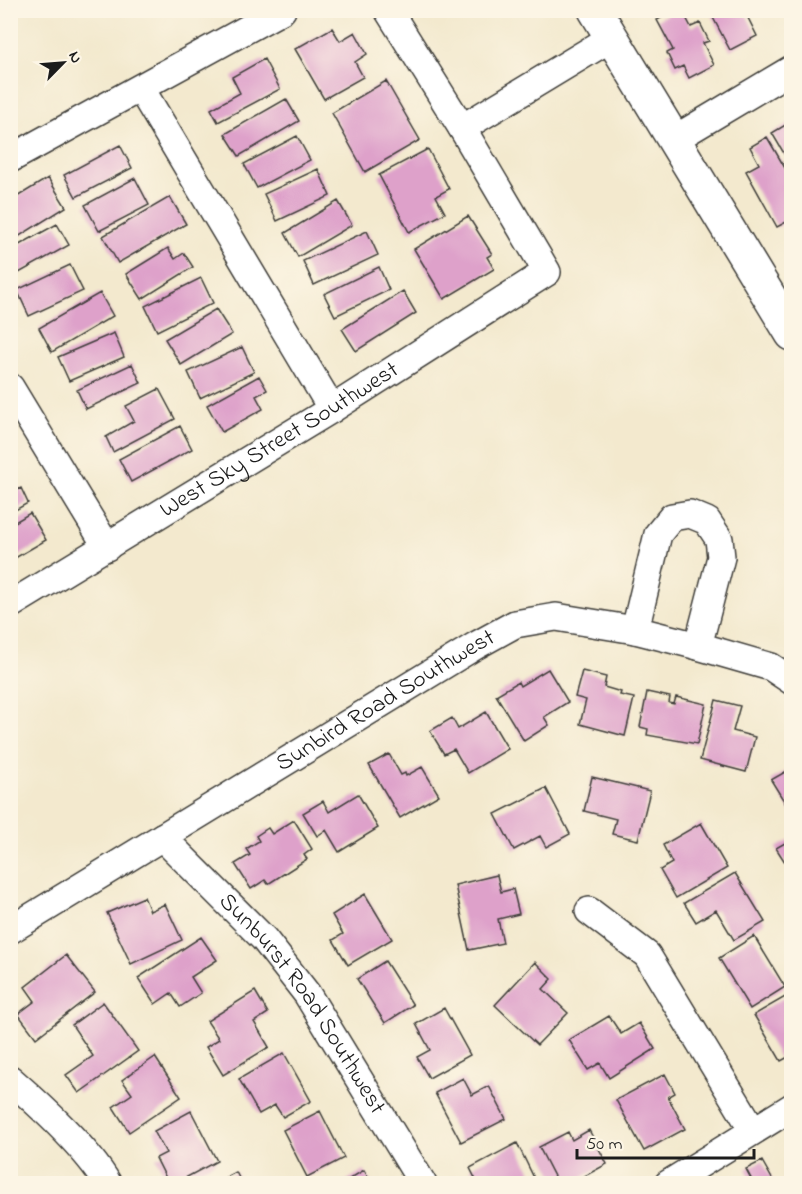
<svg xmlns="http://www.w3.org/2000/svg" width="802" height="1194" font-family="'Indie Flower',sans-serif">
<rect width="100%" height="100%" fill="#fcf5e5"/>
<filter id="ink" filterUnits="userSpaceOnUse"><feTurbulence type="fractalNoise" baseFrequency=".0167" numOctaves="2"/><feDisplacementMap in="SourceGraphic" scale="12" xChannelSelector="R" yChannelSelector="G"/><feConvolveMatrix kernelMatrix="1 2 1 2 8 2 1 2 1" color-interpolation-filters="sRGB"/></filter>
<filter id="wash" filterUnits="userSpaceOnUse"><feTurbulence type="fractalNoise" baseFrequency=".008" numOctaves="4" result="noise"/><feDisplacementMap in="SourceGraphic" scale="24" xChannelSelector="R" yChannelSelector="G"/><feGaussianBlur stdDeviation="1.35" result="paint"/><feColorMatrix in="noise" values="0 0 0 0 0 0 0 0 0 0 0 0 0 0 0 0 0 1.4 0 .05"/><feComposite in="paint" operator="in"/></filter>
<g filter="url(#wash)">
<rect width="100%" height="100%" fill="#f3e9ce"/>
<g id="blocks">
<path fill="#dea1ca" d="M676,10h6l9,17 9,-4 9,18 -6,2 11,22 -25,13 -6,-12 -8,4 -8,-17 6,-3 -16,-30z
M709,10h35l13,26 -27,14z
M332,28l8,13 15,-9 12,22 -12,8 8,15 -39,22 -29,-50z
M264,59l16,30 -62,33 -7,-13 29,-16 -8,-16z
M386,81l34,59 -55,32 -33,-59z
M286,99l13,22 -60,35 -14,-22z
M792,121v46l-20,-34z
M297,136l13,24 -53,28 -13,-24z
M767,137l25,43v39l-15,8 -31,-56 13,-7 -9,-17z
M120,145l12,23 -56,29 -12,-22z
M428,149l21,40 -13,7 9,17 -36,19 -30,-57z
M318,169l12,27 -53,25 -13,-27z
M48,178l18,29 -56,35v-41z
M135,178l14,27 -50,26 -14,-26z
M170,197l16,27 -68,39 -15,-27z
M338,201l14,24 -54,32 -13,-24z
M468,216l24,38 -5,3 7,12 -50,30 -30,-50z
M57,224l12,21 -59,33v-28z
M367,231l11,24 -64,30 -11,-24z
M168,248l7,11 9,-6 9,14 -51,32 -16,-25z
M70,265l13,26 -54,25 -12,-26z
M379,267l10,23 -54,26 -11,-22z
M201,278l12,25 -56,28 -12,-25z
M403,291l13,22 -60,38 -14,-22z
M100,293l13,23 -61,36 -13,-24z
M216,309l16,25 -51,31 -16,-26z
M114,333l10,24 -55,24 -11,-24z
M242,347l12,25 -54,26 -12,-26z
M132,364l9,19 -55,26 -9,-19z
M259,376l8,14 -11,6 7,13 -41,23 -15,-27z
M159,389l16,30 -62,33 -7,-15 28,-16 -8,-15z
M180,426l12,23 -61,33 -12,-23z
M21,488l7,15 -18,10v-19z
M30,513l16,27 -36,21v-36z
M548,669l20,33 -24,15 5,8 -25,16 -28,-46 22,-13 2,4z
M582,671l24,6 -2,10 17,5 -1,3 14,3 -9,38 -45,-12 6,-24 -11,-3z
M647,692l23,5 -1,6 5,1 2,-7 30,7 -9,40 -50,-9 1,-6 -8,-2z
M716,700l24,6 -7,25 22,6 -9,35 -46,-12z
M486,712l22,37 -40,24 -14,-24 -10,5 -14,-23 22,-13 6,11z
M389,754l12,21 4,-2 1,3 16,-9 17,28 -39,23 -31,-53z
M792,768v46l-21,-34z
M592,777l58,14 -12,49 -26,-6 4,-15 -32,-8z
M546,788l24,46 -24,13 -6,-11 -26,14 -19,-36z
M358,794l20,34 -39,24 -13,-22 -9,6 -14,-23 20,-12 6,11z
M294,820l18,29 -8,6 3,4 -39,25 -3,-4 -14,9 -16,-25 15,-9 -4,-6 13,-8 -3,-5 12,-8 4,6z
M701,823l26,45 -51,30 -16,-28 12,-7 -9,-18z
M792,839v34l-16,-25z
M735,873l30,49 -31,18 -18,-30 -20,12 -12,-19z
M497,875l4,17 12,-3 6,25 -21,5 5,24 -34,7 -14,-65z
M365,894l27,45 -44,26 -15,-25 10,-6 -11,-19z
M144,897l6,14 15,-7 17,36 -51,24 -24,-51z
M754,936l31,51 -35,22 -31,-51z
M201,937l16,23 -26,17 10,16 -21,14 -9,-14 -16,11 -17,-26z
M66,955l29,37 -59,46 -18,-24 17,-13 -10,-14z
M385,961l28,44 -28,18 -28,-44z
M535,962l17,17 -9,10 25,24 -31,32 -42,-40z
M255,991l13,22 -14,9 15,25 -46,28 -17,-28 13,-8 -12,-18z
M792,993v62l-11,6 -27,-46z
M103,1002l35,49 -59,42 -13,-18 27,-19 -21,-31z
M444,1008l26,47 -41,23 -12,-21 13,-7 -14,-26z
M609,1016l12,18 18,-11 16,26 -46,29 -9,-15 -12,7 -19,-30z
M284,1053l27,48 -28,16 -8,-12 -16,9 -20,-35z
M155,1057l26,40 -52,35 -16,-25 19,-13 -10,-14z
M665,1074l10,19 -7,4 17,32 -41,22 -28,-51z
M463,1078l9,17 17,-9 17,33 -45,23 -26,-49z
M191,1111l26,50 -43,23h-5l-13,-26 10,-5 -12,-22z
M320,1111l24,47 -37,19 -24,-47z
M589,1130l18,34 -37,20h-12l-19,-37 29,-15 4,8z
M517,1143l20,41h-59l-8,-16z
M762,1161l13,23h-21l-8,-15z
M364,1170l8,14h-31z
M236,1172l6,12h-29z"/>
</g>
</g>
<g filter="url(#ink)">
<use href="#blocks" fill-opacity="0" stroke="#3c3b37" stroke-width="1.5"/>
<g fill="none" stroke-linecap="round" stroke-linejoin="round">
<defs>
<g id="minor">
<path d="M141,89l191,320"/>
<path d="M462,128l149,-90"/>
<path d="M673,140l119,-71"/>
<path d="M10,159l272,-149"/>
<path d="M10,387l97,160"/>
<path id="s1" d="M10,605l322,-196 215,-137 -85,-144 -74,-118"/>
<path d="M635,630l23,-96 14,-17 18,-3 17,7 12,18 2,18 -23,89"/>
<path id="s2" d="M162,837l102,102 43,55 116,190"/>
<path d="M589,911l58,44 106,175"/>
<path id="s3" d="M10,930l465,-284 40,-22 41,-7 79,13 63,16 73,21 21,14"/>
<path d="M10,1079c32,28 77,69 98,105"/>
<path d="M668,1184l124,-77"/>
</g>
<path id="tertiary" d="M595,10l197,324"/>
</defs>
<use href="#minor" stroke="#3c3b37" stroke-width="30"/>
<use href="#tertiary" stroke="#3c3b37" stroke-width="36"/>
<use href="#minor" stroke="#fff" stroke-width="27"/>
<use href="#tertiary" stroke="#fff" stroke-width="33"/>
</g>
</g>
<g text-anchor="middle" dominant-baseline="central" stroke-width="4.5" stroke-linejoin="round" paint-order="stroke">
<g font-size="24" fill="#1c1c1c" stroke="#fcf5e5">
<text stroke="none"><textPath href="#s1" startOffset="316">West Sky Street Southwest</textPath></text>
<text stroke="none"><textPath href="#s3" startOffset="440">Sunbird Road Southwest</textPath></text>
<text stroke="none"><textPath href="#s2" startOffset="219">Sunburst Road Southwest</textPath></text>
</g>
</g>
<rect width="802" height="1194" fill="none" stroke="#fcf5e5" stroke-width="36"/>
<g transform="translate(63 63) rotate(65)" stroke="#fcf5e5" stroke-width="4.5" paint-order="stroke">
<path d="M0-4.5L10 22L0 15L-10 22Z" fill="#1c1c1c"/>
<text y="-9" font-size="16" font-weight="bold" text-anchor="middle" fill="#1c1c1c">N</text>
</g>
<path d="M577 1149v9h177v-9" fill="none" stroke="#1c1c1c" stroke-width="3"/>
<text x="586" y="1149" font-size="18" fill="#1c1c1c" stroke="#fcf5e5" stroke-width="4.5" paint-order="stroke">50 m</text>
</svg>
